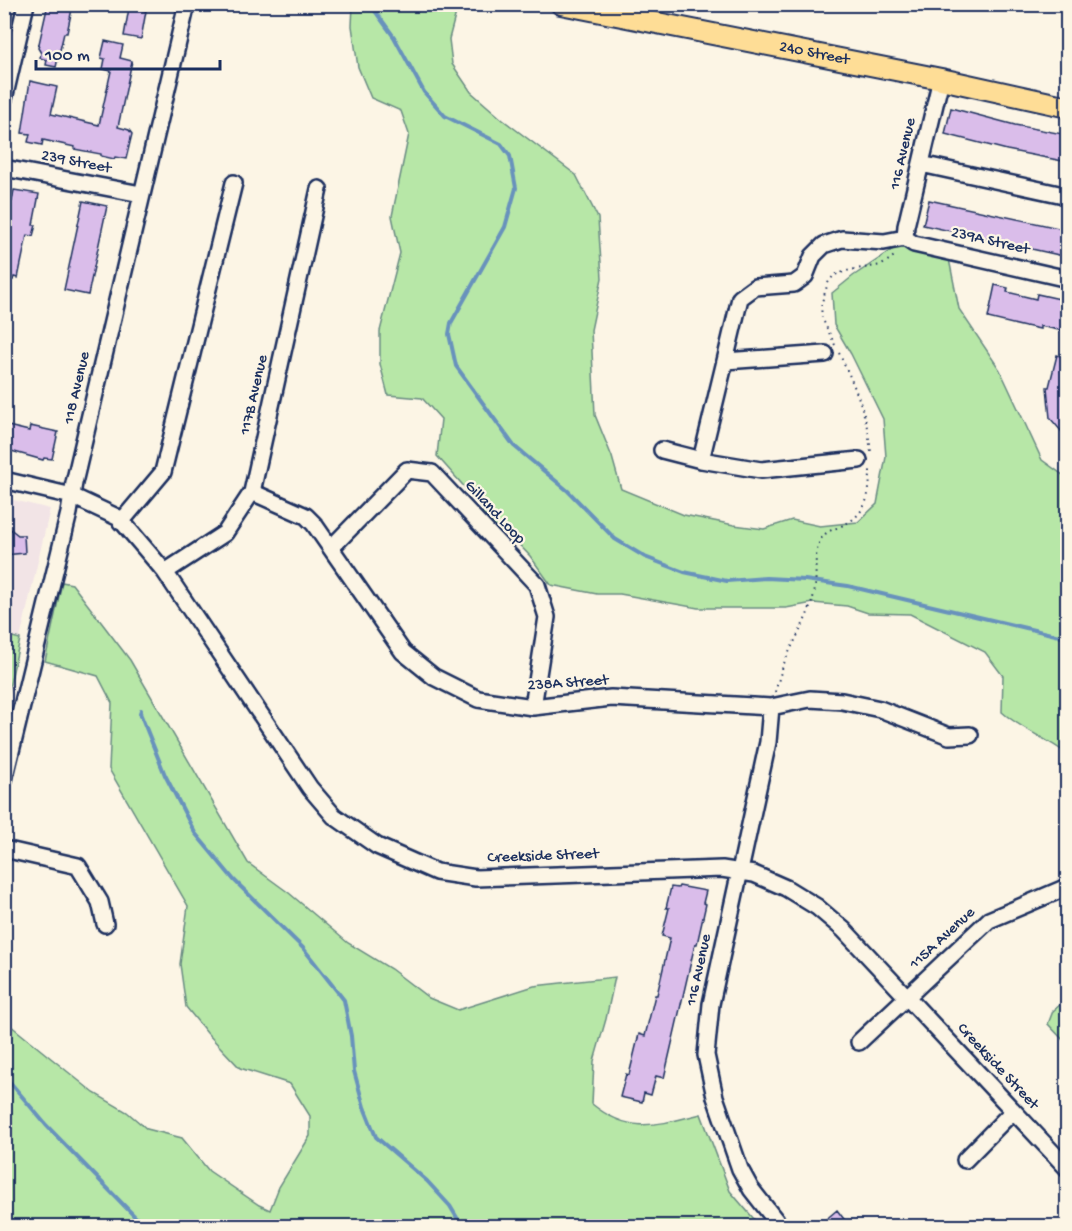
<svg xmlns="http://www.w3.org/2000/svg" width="1072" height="1231" font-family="'Gochi Hand',sans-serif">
<rect width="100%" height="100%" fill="#fcf5e5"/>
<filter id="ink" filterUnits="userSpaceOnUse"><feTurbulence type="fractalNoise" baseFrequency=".0167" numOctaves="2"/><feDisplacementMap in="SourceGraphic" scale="12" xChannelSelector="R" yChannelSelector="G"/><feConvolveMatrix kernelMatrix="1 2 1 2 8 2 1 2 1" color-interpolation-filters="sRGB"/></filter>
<g filter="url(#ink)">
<path fill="#f2e4e6" d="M5,498l45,11 -30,130 -15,-4z"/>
<path fill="#b7e7a7" stroke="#698b82" stroke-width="1.5" d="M353,5h105l-9,34 3,25 19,28 32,28 73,55 22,43 4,60 -11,52 4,85 17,42 9,32 63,26 50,10 30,4 28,-9 28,6 38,-4 19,-18 9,-47 -3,-38 -32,-65 -17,-29 -2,-32 21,-17 48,-32 47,10 11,55 41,61 42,90 25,18v276c-20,-16 -45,-24 -65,-42l1,-36 -18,-24 -75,-38 -42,-1 -21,-7 -34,-3 -27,5h-88l-78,-14h-23l-46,-9 -21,-29 -25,-26 -4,4 -19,-21 3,-3 -48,-54 4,-37 -19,-21 -34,-3 -8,-31v-33l20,-78 -8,-37 17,-82 -8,-23 -30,-13 -13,-31 -6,-41z
M62,582l10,2 58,76 118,203 41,30 59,50 43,26 38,29 29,12 76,-24 81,-9 -9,42 -12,42 -2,43c38,31 65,21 109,10l29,77 30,35h-755v-205l89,72 33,19 20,17 35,9 27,33 50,34 11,5 9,-23 31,-51v-20l-20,-32 -50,-16 -33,-35 -21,-26 -6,-43 8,-58 -79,-137 3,-66 -14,-27 -53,-15z
M5,635l15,4 -15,68 -1,-72z
M1067,999v45l-19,-20 5,-13z"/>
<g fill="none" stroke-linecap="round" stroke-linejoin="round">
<path stroke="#6892bc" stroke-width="4" d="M370,4l24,33 30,55 21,24 56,28 9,12 6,32 -11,39 -54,96 -2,11 7,32 58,80 54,45 47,48 30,18 39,15 43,9 39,-3 39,2 43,6 220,52
M141,710l-1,3 25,62 30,58 39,47 69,68 41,52 7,36 3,35 10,36 12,30 51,44 23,25 12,20
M4,1075l42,50 98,101"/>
</g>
<path fill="#dabdea" stroke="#1b2f5e" stroke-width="1.5" d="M48,4h25l-6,29h-3l-8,34 -10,-2 1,-5 -7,-2 1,-5 -3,-5z
M129,8l17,3 -5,28 -17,-3z
M105,41l18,4 -3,13 12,3 -14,66 11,3 3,4 -6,25 -11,-2 -1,2 -13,-3v-2l-27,-5 1,-2 -32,-7 -1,5 -14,-3 2,-8 -8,-1 8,-52 27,6 -6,27 48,11 12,-54 -8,-2 2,-10 -4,-1z
M951,108l64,17 53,10v27l-61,-12 -62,-16z
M14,190l25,4 -6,31h3l-3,11 -6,-1 -9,43 -4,-1 -1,3 -9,-2v-60l4,-18 4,1z
M929,200l139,30v27l-145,-32z
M83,201l24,5 -19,89 -24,-5z
M995,285l13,3 -1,4 29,7 1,-5 23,5 -1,2 5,1 -1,3 5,1v26l-28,-6v3l-14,-3 -1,1 -37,-9z
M1057,355l11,3v81l-18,-21 -3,-31h2z
M4,425l25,6 1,-5 28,6 -6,27 -8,-1 -1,2 -39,-11z
M4,524l14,11h6l1,18 -21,2z
M679,886l27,5 -3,12 3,1 -9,40h-2l-31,134 -8,-2 -5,19 -7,-2 -2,9 -22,-5 6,-23 3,1 10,-41 6,2 10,-41h2l13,-57 -8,-2 7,-28h-3l5,-21 7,1z
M837,1210l13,17h-33z"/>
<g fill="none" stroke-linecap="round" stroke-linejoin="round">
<defs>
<path id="minor" d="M4,99l22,-95
M921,164l147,32
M4,168l137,26
M905,238l9,6 154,35
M905,238l1,-12 35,-147
M725,361l15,-63 15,-11 39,-3 11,-8 8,-20 11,-11 18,-6 42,3 21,-4
M662,450l39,10 60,10 98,-10
M701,460l24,-99 100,-7
M4,480l68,16 47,22 46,54 145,216 24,28 43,30 59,26 40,6 246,-9 32,5 32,14 31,19 27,23 224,239
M252,492l54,24 8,8 89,128 31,25 44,22 55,8 78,-9 160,9 39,-8 32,2 38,8 69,27 21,-1
M121,522l42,-50 71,-289
M331,548l76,-78 25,3 105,112 10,32 -14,90
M165,572l60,-39 27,-41 67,-303
M771,707l-3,35 -57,262 -5,51 9,42 25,72 11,20 29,37
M4,780l65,-267 5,-30 113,-479
M4,849l74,17 22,36 5,22
M859,1042l130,-122 78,-33
M965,1160l48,-49"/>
<g id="major">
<path id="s1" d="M561,4l380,75 127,28"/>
</g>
</defs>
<use href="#minor" stroke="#1b2f5e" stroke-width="20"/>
<use href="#major" stroke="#1b2f5e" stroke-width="24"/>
<path stroke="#1b2f5e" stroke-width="2" stroke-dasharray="1.5 4.5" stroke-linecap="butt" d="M835,345l-13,-27 -1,-13 7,-22 6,-8 16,-5 32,-5 15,-11
M839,353c17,36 27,58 32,99
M775,692c3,-9 5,-18 8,-26 10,-25 25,-46 31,-72 4,-18 -2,-38 7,-55 4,-7 11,-9 18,-12 29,-12 31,-32 31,-60"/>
<use href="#minor" stroke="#fcf5e5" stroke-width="15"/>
<use href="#major" stroke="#fedd96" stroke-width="20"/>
</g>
</g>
<g text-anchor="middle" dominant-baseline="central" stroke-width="4.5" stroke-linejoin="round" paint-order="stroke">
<g font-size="16" fill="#1b2f5e" stroke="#fcf5e5">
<text stroke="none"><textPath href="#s1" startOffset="258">240 Street</textPath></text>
<text transform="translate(904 154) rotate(-77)">116 Avenue</text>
<text transform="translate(76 163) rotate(11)">239 Street</text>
<text transform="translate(990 242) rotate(13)">239A Street</text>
<text transform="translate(78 388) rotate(-77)">118 Avenue</text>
<text transform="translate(255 395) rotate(-77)">117B Avenue</text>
<text transform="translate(494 513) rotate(47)">Gilland Loop</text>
<text transform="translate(568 684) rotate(-4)">238A Street</text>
<text transform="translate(543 857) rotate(-2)">Creekside Street</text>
<text transform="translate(943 939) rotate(-43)">115A Avenue</text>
<text transform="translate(700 970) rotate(-78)">116 Avenue</text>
<text transform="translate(997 1067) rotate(47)">Creekside Street</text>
</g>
</g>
<rect width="1072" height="1231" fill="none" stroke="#fcf5e5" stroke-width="24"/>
<rect x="12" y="12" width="1048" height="1207" fill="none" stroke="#1b2f5e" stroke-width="2" filter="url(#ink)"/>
<path d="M36 60v9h184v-9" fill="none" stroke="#1b2f5e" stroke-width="3"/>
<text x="45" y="60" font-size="18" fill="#1b2f5e" stroke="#fcf5e5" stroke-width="4.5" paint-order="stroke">100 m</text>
</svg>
